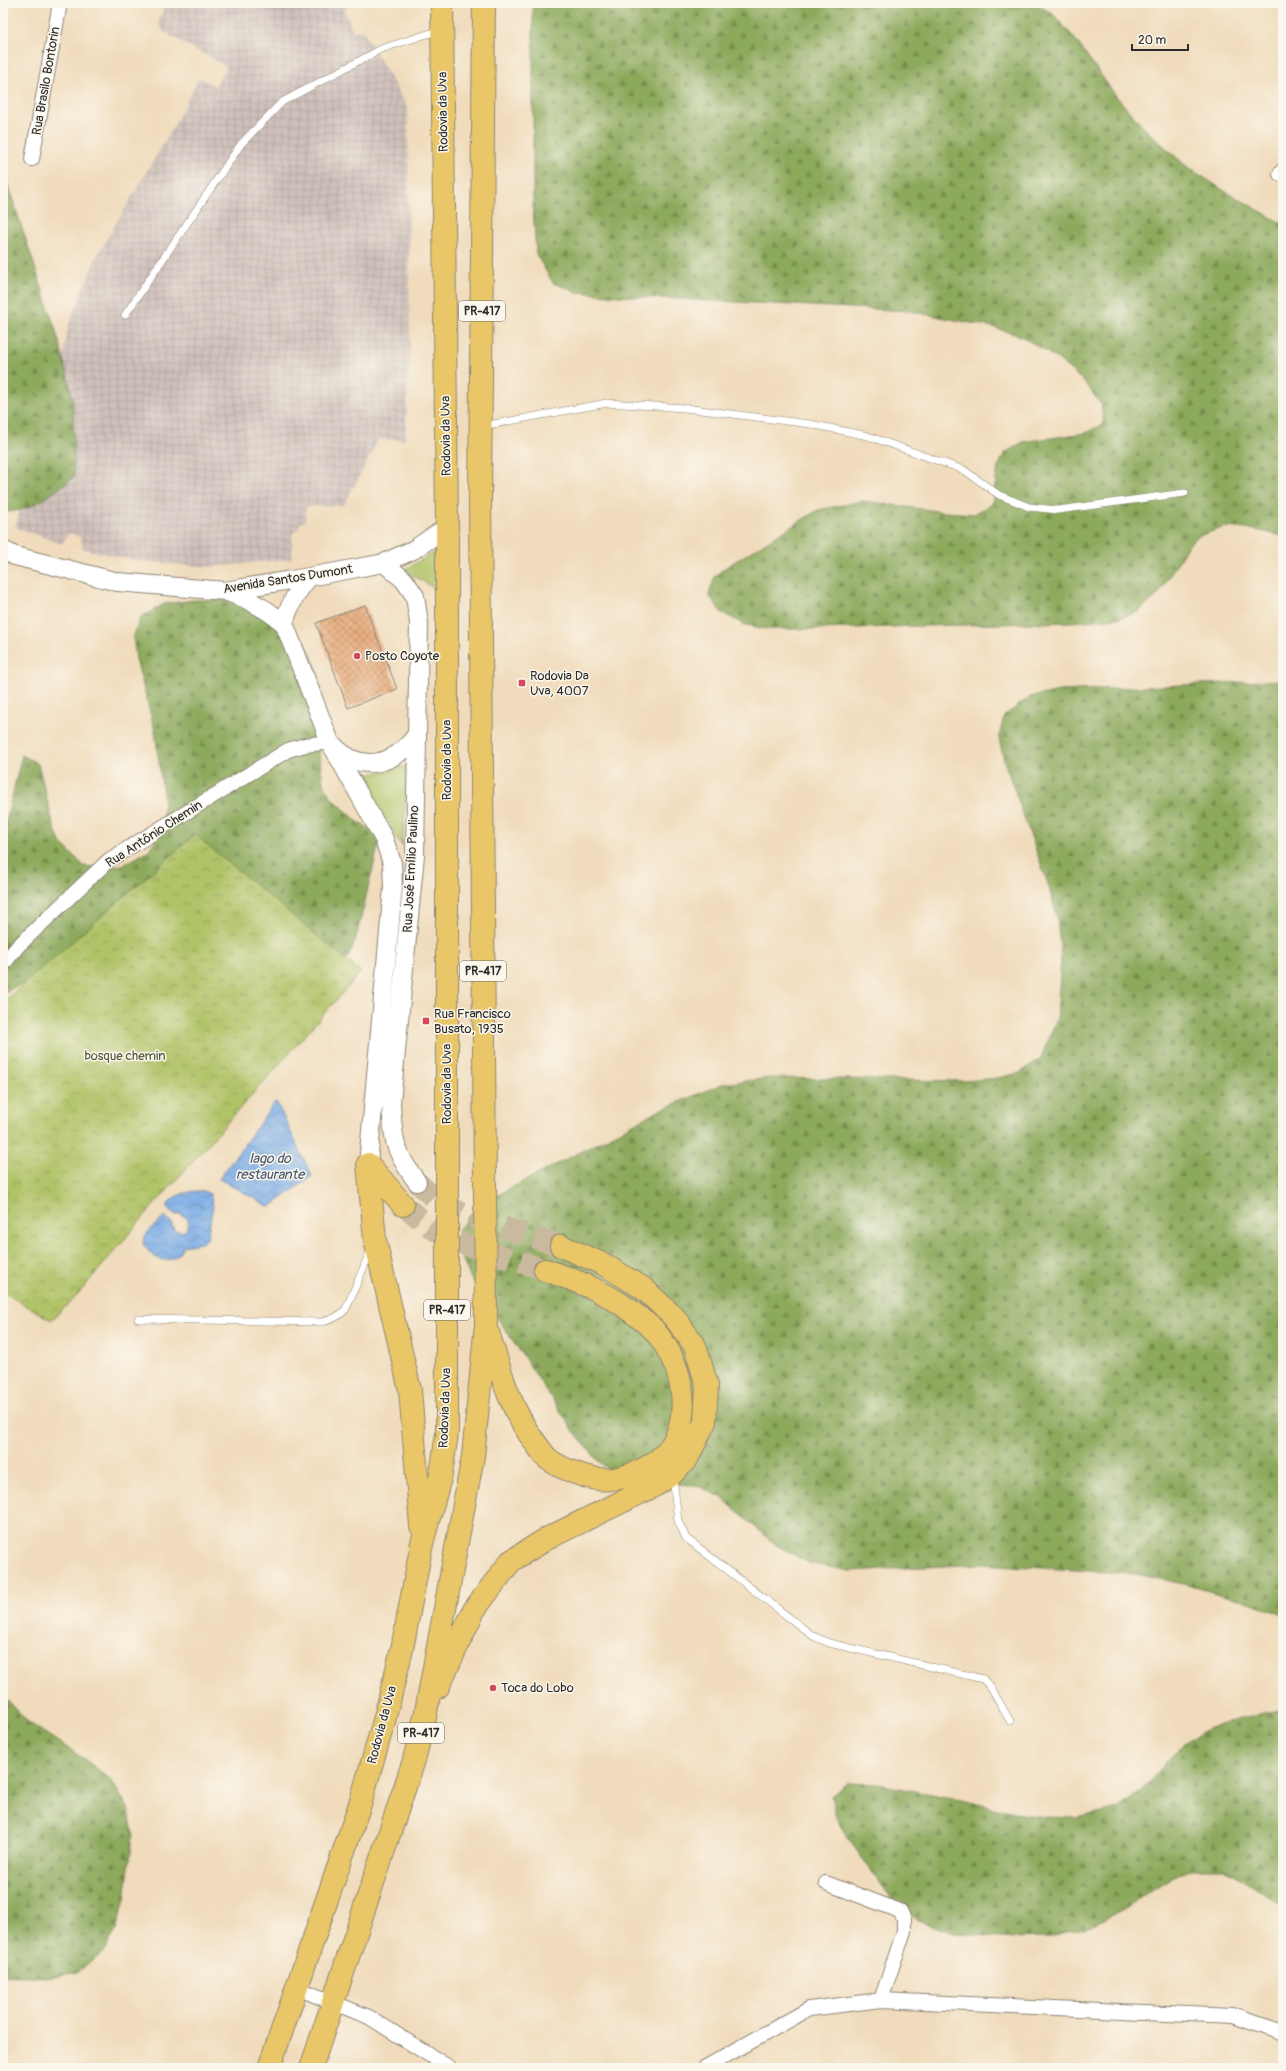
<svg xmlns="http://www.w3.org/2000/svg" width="1286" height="2071" font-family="Pangolin,sans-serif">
<defs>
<pattern id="industrial-grid" width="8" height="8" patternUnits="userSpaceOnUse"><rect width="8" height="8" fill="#cfc0ba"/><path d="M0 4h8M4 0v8" fill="none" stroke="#b2a5a0"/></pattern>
<pattern id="forest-firs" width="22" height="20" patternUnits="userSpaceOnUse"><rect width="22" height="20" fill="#8ca95c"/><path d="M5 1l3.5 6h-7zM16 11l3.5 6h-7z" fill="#738a4c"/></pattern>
<pattern id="park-crowns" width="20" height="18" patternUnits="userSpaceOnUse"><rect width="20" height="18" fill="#b1c367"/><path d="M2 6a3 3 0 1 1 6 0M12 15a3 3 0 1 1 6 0" fill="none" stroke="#909f55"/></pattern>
<pattern id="water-waves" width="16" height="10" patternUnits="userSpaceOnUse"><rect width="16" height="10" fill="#7aace6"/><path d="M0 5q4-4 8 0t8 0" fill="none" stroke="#648cbb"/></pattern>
<pattern id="building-cross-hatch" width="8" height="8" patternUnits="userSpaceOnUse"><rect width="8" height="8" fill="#e8ad7e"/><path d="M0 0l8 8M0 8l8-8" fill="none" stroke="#bc8d67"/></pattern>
</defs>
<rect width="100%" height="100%" fill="#fbf7ec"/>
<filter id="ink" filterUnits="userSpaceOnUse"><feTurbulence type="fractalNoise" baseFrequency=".025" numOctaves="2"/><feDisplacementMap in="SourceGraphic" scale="8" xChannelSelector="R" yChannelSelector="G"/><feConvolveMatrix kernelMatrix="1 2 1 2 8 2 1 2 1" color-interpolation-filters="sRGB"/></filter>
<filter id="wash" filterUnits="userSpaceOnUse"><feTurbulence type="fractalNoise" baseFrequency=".012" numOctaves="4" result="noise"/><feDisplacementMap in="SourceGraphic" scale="16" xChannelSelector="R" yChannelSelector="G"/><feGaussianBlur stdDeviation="0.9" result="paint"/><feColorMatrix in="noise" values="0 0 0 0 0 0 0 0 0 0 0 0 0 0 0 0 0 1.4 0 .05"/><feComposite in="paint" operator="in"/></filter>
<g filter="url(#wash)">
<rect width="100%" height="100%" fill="#f0dcbc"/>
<path fill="url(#industrial-grid)" d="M166,3h182l-3,9 8,19 10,-1 45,79 2,241 -5,90 -26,-1 -35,66 -38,2 -1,16h-5l-2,6 -6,5v25l-83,8 -70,-6 -56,-12 -3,-12 -11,-4 -7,11 -47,-17 8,-26 18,-39 28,-138 26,-65 79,-133 25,-48 16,8 12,-19 -63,-35 -6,-9z"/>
<path fill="#b1c367" stroke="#6e7749" d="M437,551l-1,38 -32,-19z
M408,766l-6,80 -44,-69z"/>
<path fill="url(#forest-firs)" stroke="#5c6a44" d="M533,3h500l19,10 23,26 41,57 26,30 43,39 38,25 60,34v312l-27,-6 -30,-3 -28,9 -11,11 -29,48 -20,17 -18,6 -49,4 -254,7h-51l-23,-5 -22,-12 -12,-17 6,-19 11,-9 92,-57 45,-9 81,11 30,2 18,-10 6,-37 7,-14 18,-11 62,-9 19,-9 -3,-20 -18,-23 -25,-22 -37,-23 -29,-9 -83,-16 -290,-15 -41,-4 -25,-9 -17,-29 -3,-47z
M3,170l54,164 16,65 1,78c-21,15 -43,36 -71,35z
M195,600h32l57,19 21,22 12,28 4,23 -2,63 4,27 7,14 27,25 24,14 -26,107 -17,37 -285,-10 -50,24v-160l19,-78 16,9 16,63 6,15 24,24 22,2 19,-4 23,-13 13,-20 3,-29 -9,-71 -19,-72 -3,-22 8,-20 23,-13z
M1283,680v935l-28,-11 -71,-20 -48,-10 -154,-10 -132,7 -41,-8 -33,-18 -55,-48 -25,-12 -58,-2 -24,-9 -16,-13 -25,-31 -103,-153 -12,-29 1,-19 15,-19 20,-13 168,-88 60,-25 47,-6 197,3 32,-3 22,-5 21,-15 16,-40 4,-61 -4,-39 -8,-31 -45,-126 -5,-23 5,-22 26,-19 30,-6z
M3,1695l25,27 59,39 24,19 18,30 4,27 -8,62 -9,32 -14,23 -25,18 -29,5 -45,-2z
M1283,1709v198l-46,-32 -13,-6h-32l-22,10 -57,36 -29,13 -38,9 -32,1 -61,-5 -37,-14 -24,-20 -40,-55 -16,-28 -5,-20 16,-13 30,1 80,15 57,14 31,4 31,1 43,-10 23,-18 35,-40 26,-19 25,-10z"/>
<path fill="url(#park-crowns)" stroke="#6e7749" d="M195,835l166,137 -222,250 -65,77 -23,21 -48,-28v-290z"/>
<path fill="url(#water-waves)" stroke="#526c88" d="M276,1101l36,75 -42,31 -51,-28z
M195,1191h9l6,3 3,12 -6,33 -6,4 -18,3c-4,12 -16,18 -28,11 -5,-3 -8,-9 -12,-12l1,-9 21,-20 6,6 3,8 8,2 4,-2 3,-8 -2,-4 -7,-4 -4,1 -9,-7c2,-12 17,-15 28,-17z"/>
<g id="blocks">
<path fill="url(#building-cross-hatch)" d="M365,605l32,84 -49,19 -32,-85z"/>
</g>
</g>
<g filter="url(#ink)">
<use href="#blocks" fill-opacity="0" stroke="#8e8474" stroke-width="1"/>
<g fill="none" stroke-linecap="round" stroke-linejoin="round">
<path stroke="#c9b99f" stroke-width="22" stroke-dasharray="22 11" stroke-linecap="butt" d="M417,1182l18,17 30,16 96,31
M403,1205l30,24 31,15 81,26"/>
<defs>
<path id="service" d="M125,315l116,-171 41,-42 99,-53 59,-19
M483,426l124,-23 78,5 125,16 58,12 96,34 35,25 30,12 29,3 127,-17
M138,1319l184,3c10,-2 17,-5 24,-13l25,-59
M673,1477l5,44 8,17 127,98 16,7 154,36 8,9 19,33"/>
<path id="minor" d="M32,159l28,-156
M1280,174l3,-4
M3,965l15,-19 91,-86 179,-110 17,-5 25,-3
M826,1883l74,28 4,8v12l-23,69
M297,1988l72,29 81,51
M704,2068l105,-59 72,-9 352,16 50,18"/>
<path id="tertiary" d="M3,550l12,6 103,26 107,9 84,-14 75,-14 29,-13 34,-23
M384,563l20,17 11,16 4,27 -4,232 -24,248c2,38 3,48 26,79
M225,591l21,8 20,11 18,13 46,119 54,97 8,24 1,24 -25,277
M284,623c5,-18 12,-31 25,-46
M334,746c28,28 59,19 81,-9"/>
<path id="primary" d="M368,1164l7,76 35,150 11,136
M368,1164l35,41
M489,1335c12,39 22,77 48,110 3,4 7,10 11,14 10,8 24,13 36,17 20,6 36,4 55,-5 60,-26 52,-99 14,-142 -5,-5 -11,-9 -17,-14 -27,-22 -58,-34 -91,-45
M438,1687l36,-77 37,-49 37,-23 108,-53 16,-11 15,-15 18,-37 2,-37 -12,-39 -20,-28 -32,-30 -40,-24 -42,-18
M269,2068l92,-267 23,-80 18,-72 20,-106 19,-69 6,-40v-907l-5,-524
M311,2068l103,-308 11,-43 48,-261 13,-132 -6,-825 4,-496"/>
</defs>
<use href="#service" stroke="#8e8474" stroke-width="8"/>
<use href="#minor" stroke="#8e8474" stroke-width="16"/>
<use href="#tertiary" stroke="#8e8474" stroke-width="20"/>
<use href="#primary" stroke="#8e8474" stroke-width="24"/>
<use href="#service" stroke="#fff" stroke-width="7"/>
<use href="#minor" stroke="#fff" stroke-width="14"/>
<use href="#tertiary" stroke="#fff" stroke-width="18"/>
<use href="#primary" stroke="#e9c769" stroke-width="22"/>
</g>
</g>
<g fill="#d1495b" stroke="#fbf7ec" stroke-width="1.5">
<circle cx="357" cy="656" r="4"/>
<rect x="518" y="679" width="8" height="8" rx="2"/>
<rect x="422" y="1017" width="8" height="8" rx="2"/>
<circle cx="493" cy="1688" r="4"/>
</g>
<g text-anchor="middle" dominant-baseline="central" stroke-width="3" stroke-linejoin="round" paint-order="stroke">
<g fill="#fbf7ec" stroke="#696865" stroke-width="1">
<rect x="459" y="301" width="46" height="20" rx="3"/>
<rect x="460" y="961" width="46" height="20" rx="3"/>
<rect x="424" y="1300" width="46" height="20" rx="3"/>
<rect x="398" y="1723" width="46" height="20" rx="3"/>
</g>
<g font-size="12" font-weight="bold" fill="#2b2b2b">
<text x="482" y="311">PR-417</text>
<text x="483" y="971">PR-417</text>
<text x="447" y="1310">PR-417</text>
<text x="421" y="1733">PR-417</text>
</g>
<g font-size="13" fill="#2b2b2b" stroke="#fbf7ec">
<text transform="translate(46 81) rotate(-80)">Rua Brasilo Bontorin</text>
<text transform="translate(443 112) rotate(-91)">Rodovia da Uva</text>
<text transform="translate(446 436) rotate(-91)">Rodovia da Uva</text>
<text transform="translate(288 579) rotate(-9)">Avenida Santos Dumont</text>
<text transform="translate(447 760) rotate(-90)">Rodovia da Uva</text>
<text transform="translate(154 834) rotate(-33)">Rua Antônio Chemin</text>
<text transform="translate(411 869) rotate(-87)">Rua José Emílio Paulino</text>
<text transform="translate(447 1084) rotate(-90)">Rodovia da Uva</text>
<text transform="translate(445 1408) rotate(-88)">Rodovia da Uva</text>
<text transform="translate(382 1725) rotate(-75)">Rodovia da Uva</text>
</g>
<g font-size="13" fill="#2b2b2b" stroke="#fbf7ec" text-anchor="start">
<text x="365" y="656">Posto Coyote</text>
<text x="530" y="676">Rodovia Da<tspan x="530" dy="15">Uva, 4007</tspan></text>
<text x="434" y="1014">Rua Francisco<tspan x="434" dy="15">Busato, 1935</tspan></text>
<text x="501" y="1688">Toca do Lobo</text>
</g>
<g font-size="13" fill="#53593d" stroke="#fbf7ec">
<text x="125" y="1056">bosque chemin</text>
</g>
<g font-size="14" font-style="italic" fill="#47586c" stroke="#fbf7ec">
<text x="270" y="1158">lago do<tspan x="270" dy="16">restaurante</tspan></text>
</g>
</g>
<rect width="1286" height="2071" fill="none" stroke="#fbf7ec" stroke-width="16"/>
<path d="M1132 44v6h56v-6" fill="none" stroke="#2b2b2b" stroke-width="2"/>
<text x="1138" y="44" font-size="12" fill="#2b2b2b" stroke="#fbf7ec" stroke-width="3" paint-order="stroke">20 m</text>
</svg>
